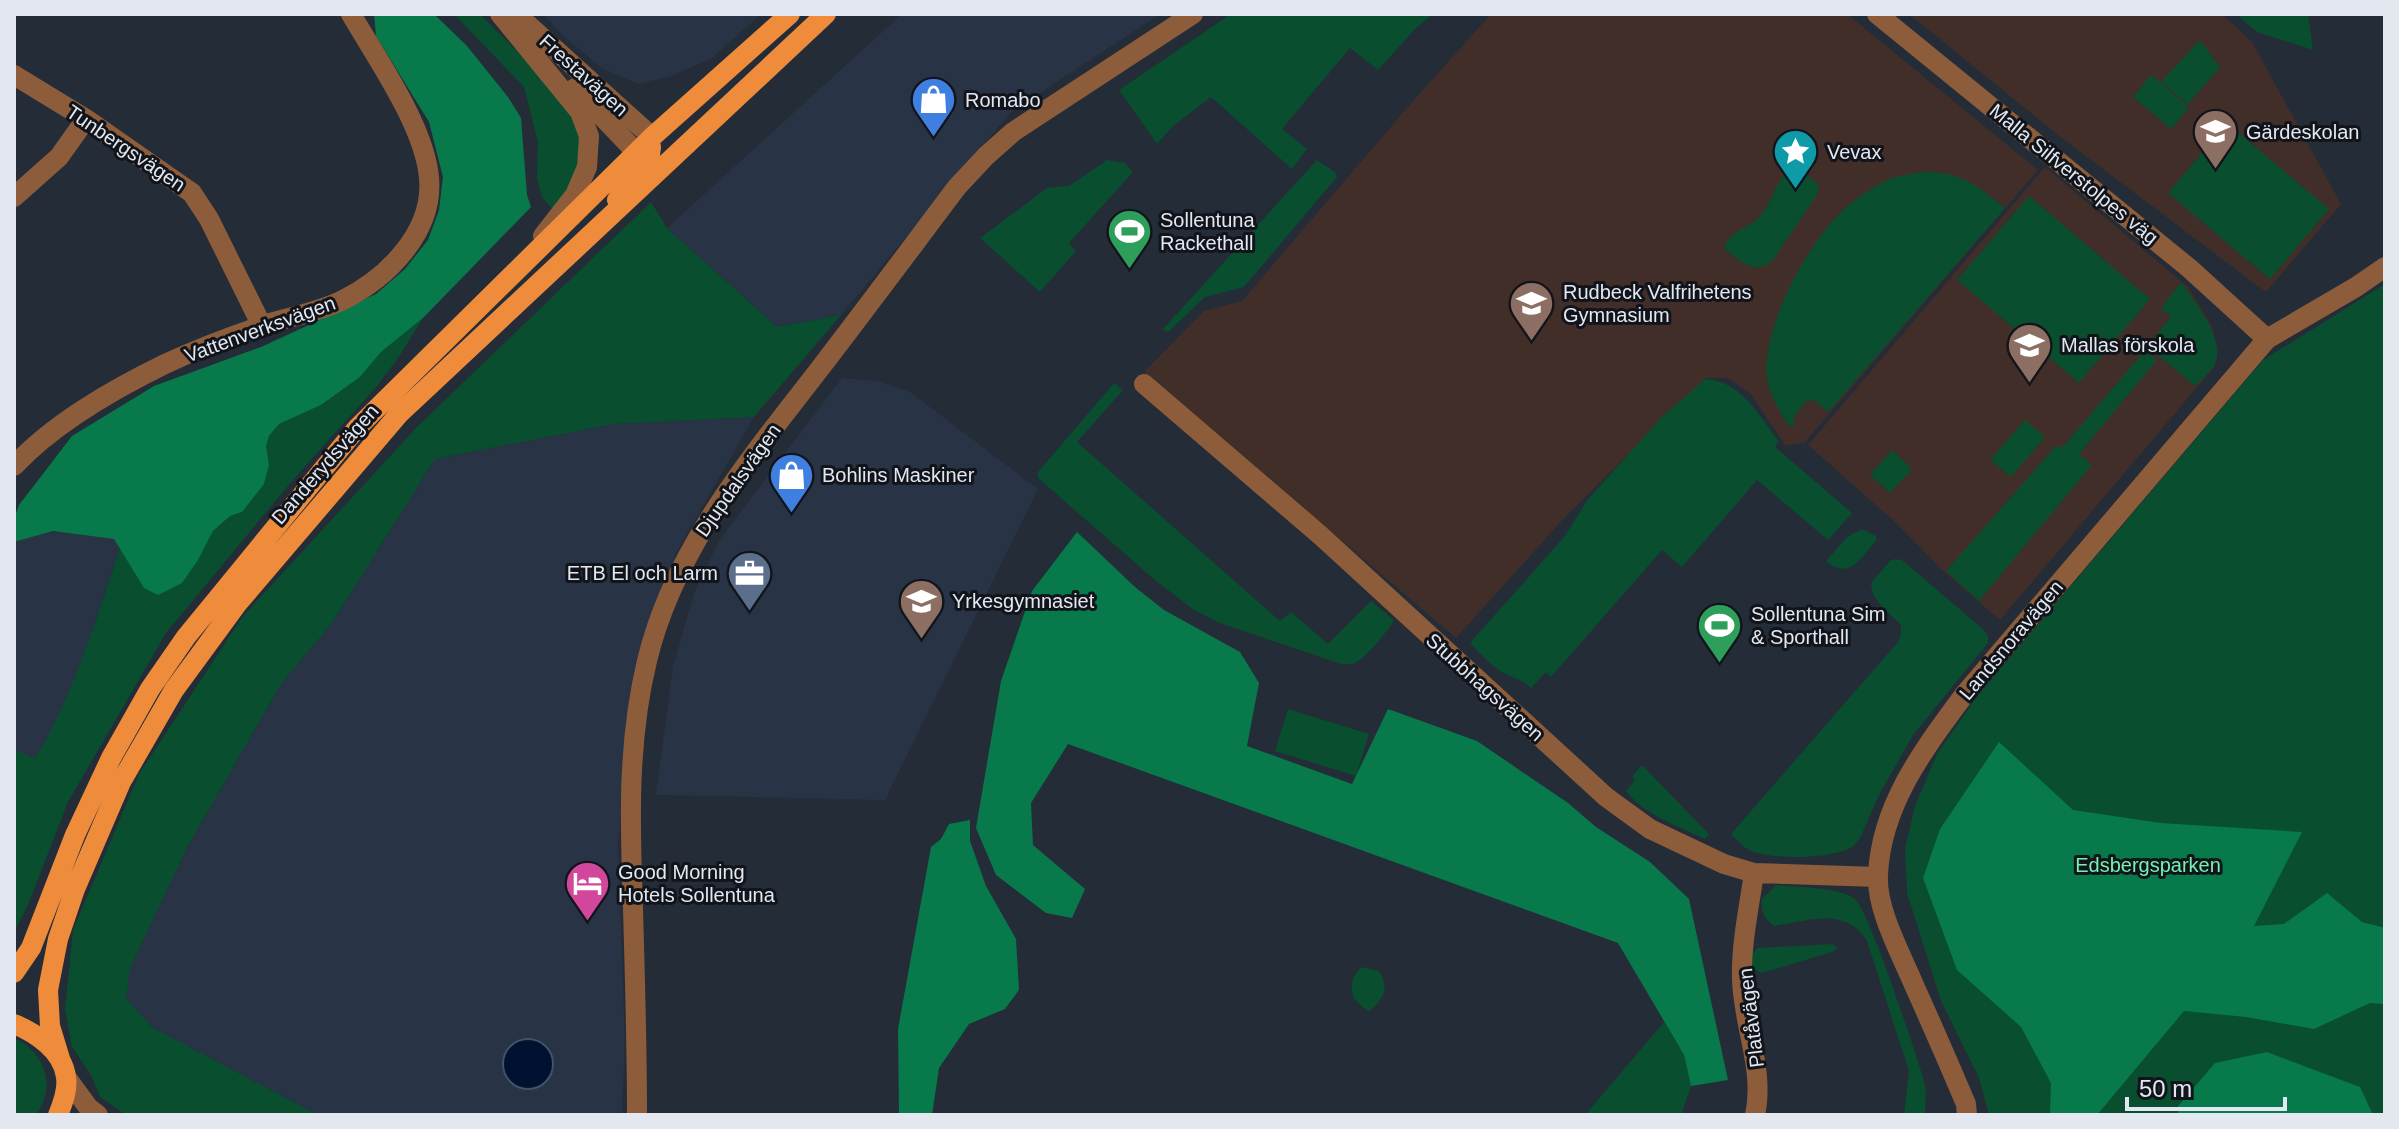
<svg xmlns="http://www.w3.org/2000/svg" width="2399" height="1129" font-family="Helvetica,sans-serif">
<rect width="100%" height="100%" fill="#242c38"/>
<path fill="#283345" d="M543,14h218l-49,44 -40,18 -34,8 -35,-15 -40,-33z
M902,14h258l-150,99 -169,202 -64,12 -110,-99z
M842,378l35,3 33,11 128,97 -153,311 -229,-5 17,-128 21,-74 26,-54z
M754,417l-78,136 -34,113 -24,177 7,199 -3,73h-304l-166,-88 -26,-29 3,-30 59,-122 93,-162 51,-61 103,-164 179,-35z
M53,531l61,8 6,9 -39,116 -27,63 -19,33 -21,-11v-207z"/>
<path fill="#412e28" d="M1491,14h356l191,156 -234,273 -19,2 -34,-51 -23,-16h-22l-139,137 -111,123 -312,-266 60,-61 38,-10 164,-192z
M1909,14h313l30,28 89,162 -75,88 -203,-153z
M2045,167l143,120 24,40 6,22 -3,17 -215,254 -60,-52 -45,-46 -87,-77z"/>
<path fill="#084e2f" d="M454,14h26c26,27 102,96 101,133 -1,25 -14,43 -28,63l-11,-13 -5,-19 1,-36 -14,-55z
M1231,14h202l-17,14 -38,42 -28,-22 -68,81 25,20 -15,20 -81,-72 -38,29 -16,18 -38,-54z
M2236,14h72l5,36 -56,-18z
M2200,40l20,27 -32,37 -27,-22z
M2151,75l38,32 -18,22 -38,-32z
M2227,123l102,86 -59,70 -102,-86z
M1107,160l18,3 8,9 -64,71 7,8 -36,41 -60,-54 67,-50 22,-2z
M1317,160l18,12 2,5 -93,110 -39,10 -36,34 -3,1 -3,-3z
M1793,167l6,1 20,17 -2,10 -44,65c-19,16 -32,2 -49,-12 6,-17 21,-18 33,-29 17,-16 16,-38 36,-52z
M1922,172c39,-1 54,13 83,36l-177,204 -14,-12 -9,2 -11,15v10l-8,-4c-6,-12 -15,-26 -18,-39 -11,-51 42,-148 82,-180 12,-9 27,-20 42,-26 9,-3 20,-4 30,-6z
M2029,196l121,103 -71,84 -122,-103z
M651,202l16,26 110,99 64,-12 -87,102 -140,7 -179,35 -103,164 -51,61 -93,162 -58,122 -4,30 26,29 166,88h-192l-26,-18 -9,-22 -19,-28 -7,-38 8,-79 66,-156 104,-158 174,-189z
M2181,282c14,21 48,60 32,85 -5,7 -12,13 -18,19l-48,-40 24,-29 -10,-9z
M2385,284v831h-396l-10,-37 -38,-77 -34,-108 -2,-45 10,-42 22,-52 41,-59 285,-335z
M423,318l-23,37 -22,30 -86,96 -126,152 -98,169 -39,100 -15,31v-184l21,10c39,-66 61,-139 85,-211l24,40 54,-28 15,-29 17,-15 12,-4 27,-47 -3,-19 3,-10 10,-12 42,-19 39,-28 21,-25z
M2145,350l12,10 -78,94 13,11 -113,136 -33,-30 110,-125 7,1z
M1705,379c37,2 52,35 74,62l-4,6 77,66 -24,27 -71,-60 -75,87 -20,-17 -111,127 -5,-5 -15,16c-8,-8 -14,-9 -24,-13 -14,-7 -26,-21 -37,-32l95,-107 23,-37 73,-81z
M1114,383l9,7 -46,52 203,179 11,-9 37,32 43,-43 23,19c-6,11 -30,41 -42,44 -5,1 -10,0 -14,-1l-118,-40 -26,-13 -38,-29 -118,-103v-6z
M2025,420l20,17 -34,40 -21,-17z
M1892,450l20,19 -22,24 -20,-18z
M1862,529l14,7v5c-16,17 -26,40 -50,20l21,-24z
M1895,559l7,1 82,70 4,6v7l-75,92 -34,60 -18,41c-4,6 -7,11 -13,13 -20,10 -79,11 -99,1 -6,-3 -13,-11 -18,-16l167,-192 3,-8v-9c-12,-13 -29,-23 -30,-42l19,-22z
M1288,709l81,25 -13,42 -81,-25z
M1642,765l67,69 -4,5c-27,-13 -61,-24 -79,-48l9,-11 -3,-3z
M1776,885c20,2 64,2 79,14 15,13 62,158 70,185 2,10 0,21 0,31h-21l5,-44 -42,-130c-22,-35 -58,-20 -93,-15 -10,-8 -13,-14 -12,-27z
M1832,944l5,3 -2,4 -73,22 -9,-4c-3,-9 -2,-14 4,-21z
M1361,967l18,4c11,16 5,29 -10,40 -20,-11 -23,-27 -8,-44z
M1664,1022l20,33 7,31 -10,29h-96z
M14,1038c31,14 43,48 22,77h-22z"/>
<path fill="#07794a" d="M374,14h60l33,32 41,51 13,21 6,77 4,12 -108,111 -42,34 -21,25 -39,28 -42,19 -10,12 -3,10 3,19 -5,19 -22,28 -12,4 -17,15 -15,29 -16,23 -24,12 -14,-7 -30,-49 -61,-8 -39,11v-23l5,-14 53,-69 82,-50 107,-39 115,-53 29,-25 23,-29 11,-30 4,-33 -14,-55 -53,-86z
M1077,532l58,55 29,23 76,42 19,31 -12,63 105,38 36,-75 89,32 91,62 28,24 54,35 39,37 39,181 -37,6 -7,-31 -66,-112 -550,-199 -37,59 2,42 52,44 -13,29 -26,-5 -50,-38 -20,-47 25,-147 31,-90z
M1999,742l74,68 88,13 141,9 -48,94 30,-2 43,-31 35,29 23,6v76l-15,-1 -56,26 -68,-12 -62,-6 -87,104h-47l1,-32 -30,-56 -64,-57 -34,-92 17,-49z
M970,820v21l16,45 30,53 3,51 -14,19 -36,15 -30,44 -7,47h-33l-1,-86 33,-182 10,-8 8,-15z
M2267,1052l93,35 13,28h-195v-9l37,-43z"/>
<path fill="#001131" stroke="#44516a" stroke-width="2" d="M503 1064a25 25 0 1 1 50 0a25 25 0 1 1-50 0Z"/>
<g fill="none" stroke-linecap="round" stroke-linejoin="round">
<path stroke="#8d5d3b" stroke-width="20" d="M500,14l80,98 9,24 -2,31 -12,28 -32,41
M516,14l136,123
M1877,14l312,254 78,71
M14,75l72,44 106,74 17,26 53,107
M575,88l61,64
M14,197l45,-40 27,-38
M1144,384l176,151 286,262 44,32 74,35 30,9 124,4
M14,466c40,-43 98,-76 151,-102 30,-14 64,-27 96,-38 27,-9 56,-13 82,-26 44,-22 91,-68 86,-122 -4,-51 -52,-119 -78,-164
M1754,873c-5,35 -13,71 -12,106 1,46 23,91 13,136
M66,1077l22,30 10,8
M637,1115c0,-69 -2,-138 -4,-206 -3,-83 -6,-166 14,-248 26,-111 103,-202 171,-290 47,-61 93,-123 139,-184l29,-31 27,-24 180,-118
M1967,1115l-1,-11c-17,-40 -34,-79 -52,-119 -13,-31 -38,-76 -36,-110 3,-70 46,-126 86,-180l303,-356 89,-52 29,-20"/>
<path stroke="#ef8c3c" stroke-width="20" d="M617,200l33,-45 1,-8
M14,973l17,-25 44,-113 36,-77 39,-69 36,-52 171,-209 295,-291 138,-123
M14,1024c22,9 49,27 52,53 2,13 -3,26 -8,38
M61,1062l-11,-36 -2,-36 10,-51 17,-50 46,-107 53,-92 63,-86 162,-190 427,-400"/>
</g>
<defs>
<symbol id="shop-pin" viewBox="-11 -11 22 30"><path d="M0 17L-7.5 6A9.5 9.5 0 1 1 7.5 6Z" fill="#3f7fe0" stroke="#11141a"/><path d="M-5-2.5h2.3a2.7 3.5 0 0 1 5.4 0H5L5.5 6h-11ZM-1.5-2.5h3a1.5 2.3 0 0 0-3 0Z" fill="#fff"/></symbol>
<symbol id="school-pin" viewBox="-11 -11 22 30"><path d="M0 17L-7.5 6A9.5 9.5 0 1 1 7.5 6Z" fill="#8d6e63" stroke="#11141a"/><path d="M0-5L7-2L0 1L-7-2ZM-4 1L0 2.5L4 1V4Q0 6-4 4Z" fill="#fff"/></symbol>
<symbol id="sight-pin" viewBox="-11 -11 22 30"><path d="M0 17L-7.5 6A9.5 9.5 0 1 1 7.5 6Z" fill="#0f9aa8" stroke="#11141a"/><path d="M0-6L1.8-2.2L6-1.7L2.9 1.2L3.7 5.4L0 3.3L-3.7 5.4L-2.9 1.2L-6-1.7L-1.8-2.2Z" fill="#fff"/></symbol>
<symbol id="stadium-pin" viewBox="-11 -11 22 30"><path d="M0 17L-7.5 6A9.5 9.5 0 1 1 7.5 6Z" fill="#2e9e5b" stroke="#11141a"/><path d="M0-5a6.5 5 0 1 0 0 10a6.5 5 0 1 0 0-10ZM-3.5-1.8h7v3.6h-7Z" fill="#fff"/></symbol>
<symbol id="office-pin" viewBox="-11 -11 22 30"><path d="M0 17L-7.5 6A9.5 9.5 0 1 1 7.5 6Z" fill="#5c6f8a" stroke="#11141a"/><path d="M-6-3h4V-5.5h4V-3h4V5H-6ZM-1-4.5V-3h2v-1.5ZM-6 0V1H6V0Z" fill="#fff"/></symbol>
<symbol id="hotel-pin" viewBox="-11 -11 22 30"><path d="M0 17L-7.5 6A9.5 9.5 0 1 1 7.5 6Z" fill="#d1479c" stroke="#11141a"/><path d="M-6-4.5h1.5V1H6V5H4.5V3h-9V5H-6ZM-4 0a1.8 1.8 0 1 1 3.6 0ZM.5 0V-2.5h3Q6-2.5 6 0Z" fill="#fff"/></symbol>
</defs>
<g fill-rule="evenodd">
<use href="#shop-pin" x="908" y="74" width="51" height="69"/>
<use href="#school-pin" x="2190" y="106" width="51" height="69"/>
<use href="#sight-pin" x="1770" y="126" width="51" height="69"/>
<use href="#stadium-pin" x="1104" y="206" width="51" height="69"/>
<use href="#school-pin" x="1506" y="278" width="51" height="69"/>
<use href="#school-pin" x="2004" y="320" width="51" height="69"/>
<use href="#shop-pin" x="766" y="450" width="51" height="69"/>
<use href="#office-pin" x="724" y="548" width="51" height="69"/>
<use href="#school-pin" x="896" y="576" width="51" height="69"/>
<use href="#stadium-pin" x="1694" y="600" width="51" height="69"/>
<use href="#hotel-pin" x="562" y="858" width="51" height="69"/>
</g>
<g text-anchor="middle" dominant-baseline="central" stroke-width="6" stroke-linejoin="round" paint-order="stroke">
<g font-size="20" fill="#e2e7f0" stroke="#11141a">
<text transform="translate(584 75) rotate(42)">Frestavägen</text>
<text transform="translate(126 148) rotate(34)">Tunbergsvägen</text>
<text transform="translate(2074 174) rotate(39)">Malla Silfverstolpes väg</text>
<text transform="translate(260 329) rotate(-20)">Vattenverksvägen</text>
<text transform="translate(325 464) rotate(-49)">Danderydsvägen</text>
<text transform="translate(738 480) rotate(-55)">Djupdalsvägen</text>
<text transform="translate(2011 640) rotate(-50)">Landsnoravägen</text>
<text transform="translate(1485 687) rotate(42)">Stubbhagsvägen</text>
<text transform="translate(1751 1018) rotate(-97)">Platåvägen</text>
</g>
<g font-size="20" fill="#e2e7f0" stroke="#11141a" text-anchor="start">
<text x="965" y="100">Romabo</text>
<text x="2246" y="132">Gärdeskolan</text>
<text x="1827" y="152">Vevax</text>
<text x="1160" y="220">Sollentuna<tspan x="1160" dy="23">Rackethall</tspan></text>
<text x="1563" y="292">Rudbeck Valfrihetens<tspan x="1563" dy="23">Gymnasium</tspan></text>
<text x="2061" y="345">Mallas förskola</text>
<text x="822" y="475">Bohlins Maskiner</text>
<text x="718" y="573" text-anchor="end">ETB El och Larm</text>
<text x="952" y="601">Yrkesgymnasiet</text>
<text x="1751" y="614">Sollentuna Sim<tspan x="1751" dy="23">&amp; Sporthall</tspan></text>
<text x="618" y="872">Good Morning<tspan x="618" dy="23">Hotels Sollentuna</tspan></text>
</g>
<g font-size="20" fill="#75f2ae" stroke="#11141a">
<text x="2148" y="865">Edsbergsparken</text>
</g>
</g>
<rect width="2399" height="1129" fill="none" stroke="#e2e7f0" stroke-width="32"/>
<path d="M2127 1097v12h158v-12" fill="none" stroke="#e2e7f0" stroke-width="4"/>
<text x="2139" y="1097" font-size="24" fill="#e2e7f0" stroke="#11141a" stroke-width="6" paint-order="stroke">50 m</text>
</svg>
